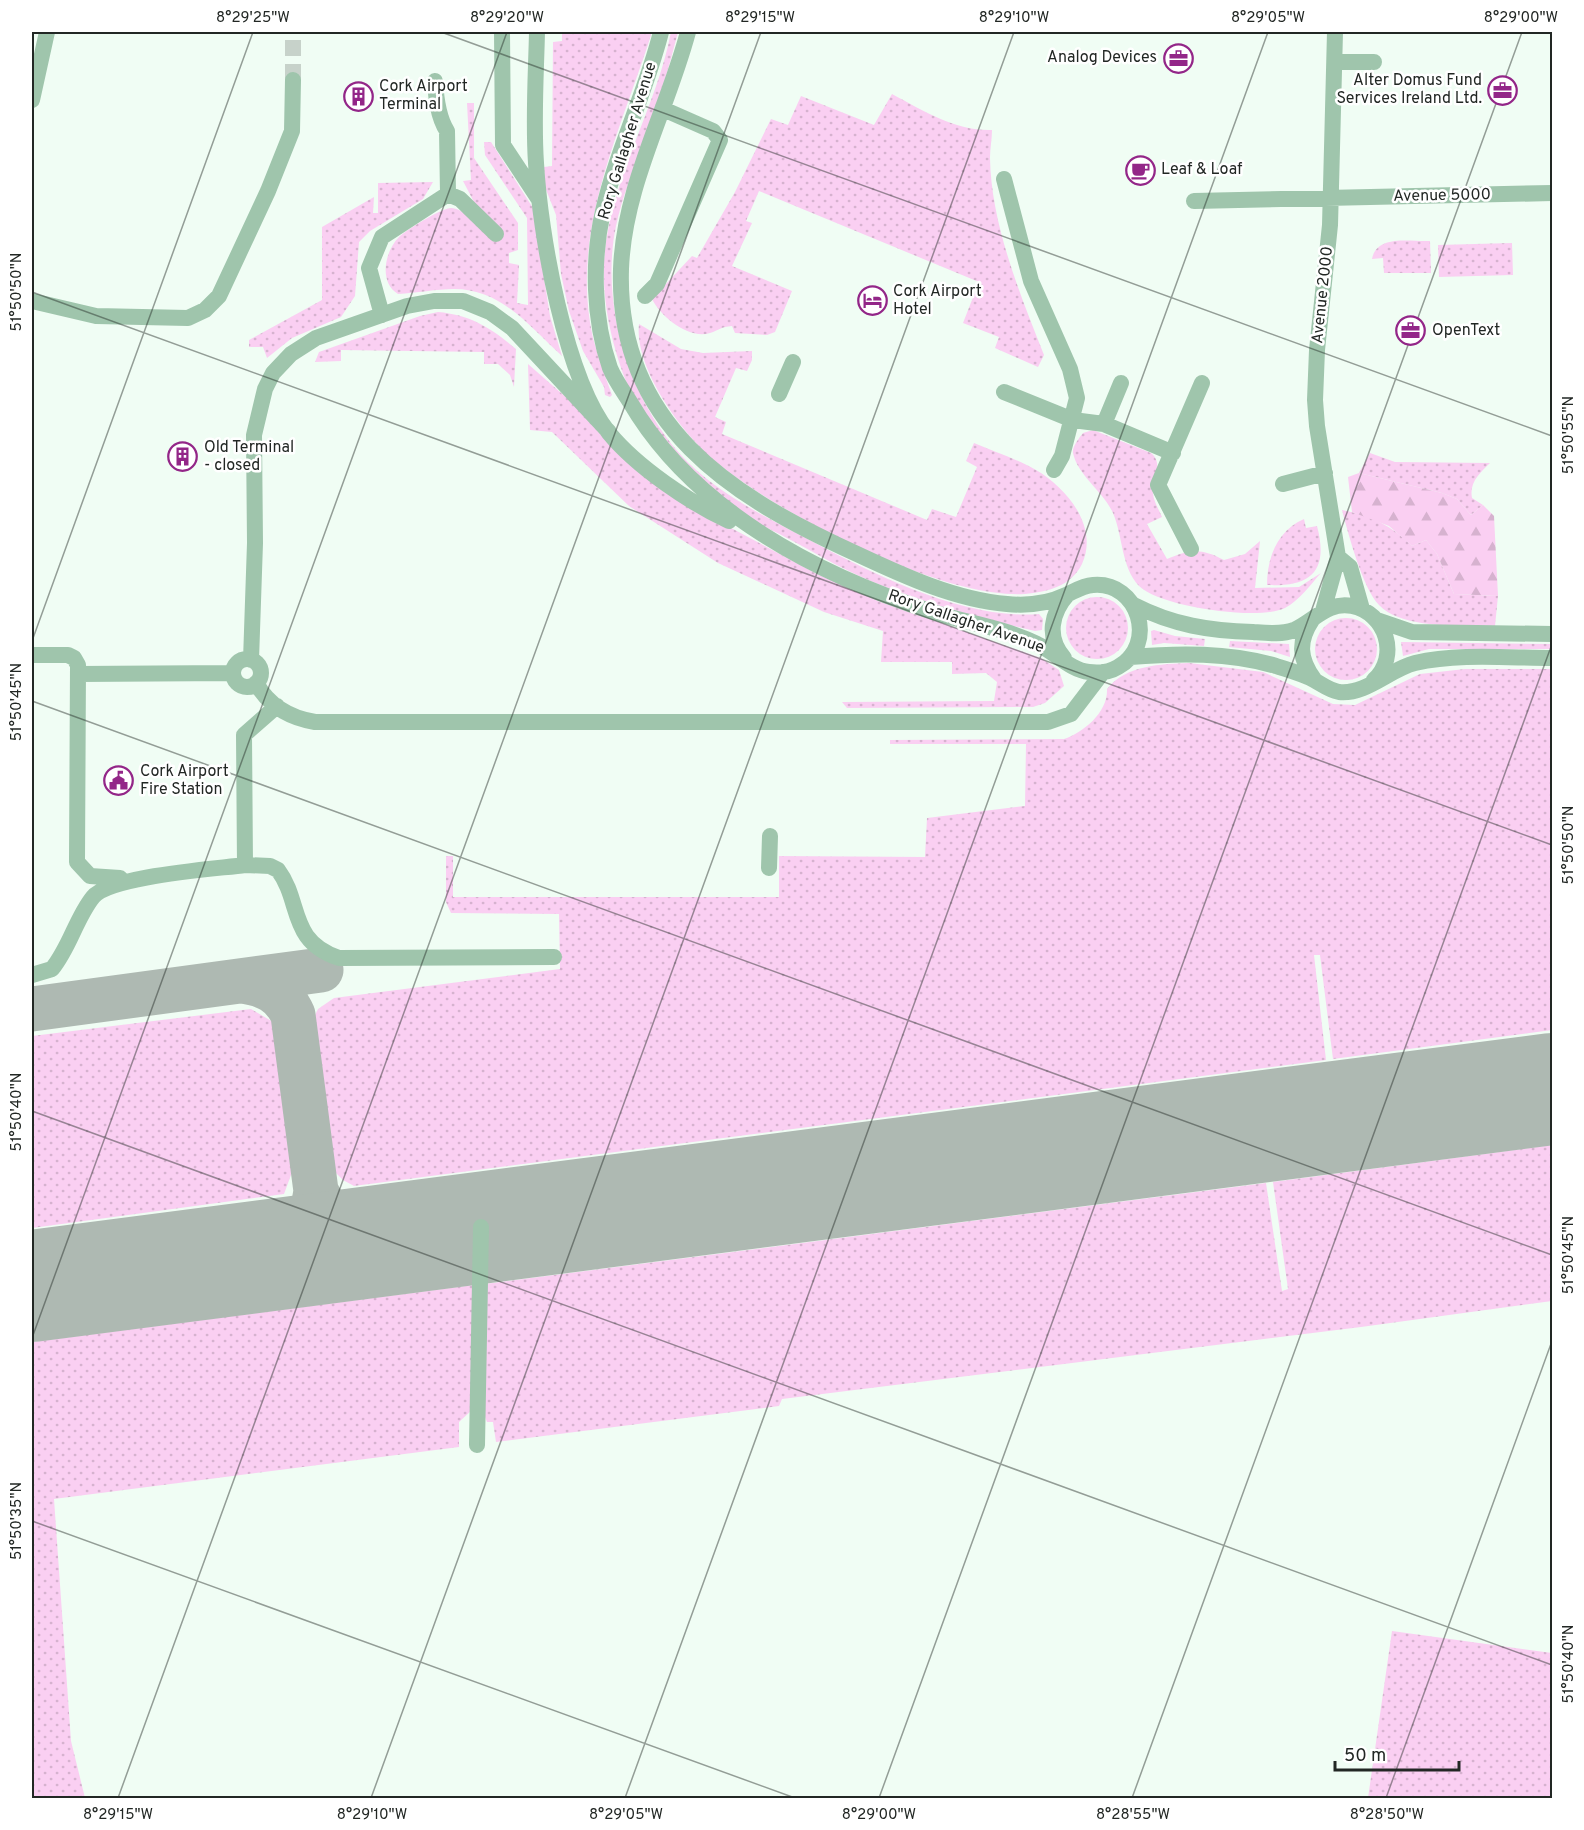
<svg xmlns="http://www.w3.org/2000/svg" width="1584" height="1830" font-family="Overpass,sans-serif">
<defs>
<pattern id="grass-dots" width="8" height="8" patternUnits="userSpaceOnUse" patternTransform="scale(1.5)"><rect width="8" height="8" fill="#facff2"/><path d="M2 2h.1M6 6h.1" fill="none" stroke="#d6b2cf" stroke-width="1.8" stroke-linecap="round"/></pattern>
<pattern id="forest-firs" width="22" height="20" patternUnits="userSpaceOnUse" patternTransform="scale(1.5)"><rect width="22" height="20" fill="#facff2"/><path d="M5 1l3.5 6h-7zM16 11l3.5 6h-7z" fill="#d6b2cf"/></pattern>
</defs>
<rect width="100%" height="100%" fill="#f0fdf4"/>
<path fill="url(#grass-dots)" d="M562,32h90c-31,99 -83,200 -59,306 5,19 12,38 19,57l-2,2 -5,-2 -1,-8 -21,-36 -14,-40 -8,-37 -5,-59 -11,-28 -1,-20 8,-1 1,-124 9,-1z
M671,32h7c-9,36 -20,72 -33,108 -11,28 -23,57 -29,86 -16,77 12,170 64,228 36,40 90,65 137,90 62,33 150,76 222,70l4,5 -1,11 -7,1c-57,-13 -115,-29 -169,-52 -28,-12 -54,-28 -81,-42 -20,-11 -45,-21 -62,-36 -21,-19 -56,-54 -73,-76 -30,-39 -49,-114 -46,-163 5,-81 52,-152 67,-230z
M892,94c32,17 63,37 100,36 0,9 -2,18 -2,28 1,66 30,136 54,197l-6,12 -43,-19 4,-11 -36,-14 16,-41 -220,-91 -13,30 6,2 -20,43 60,25 -17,41 -8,3 -32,-2 -3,-7c-11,1 -13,4 -22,7 -21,7 -50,-17 -58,-34l40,-43 5,2 38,-66 36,-73 17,6 13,-29 73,29z
M467,103h7v55l44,65v27l-9,3v10l10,2 -2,38 11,2 -1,-87 -42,-63 -1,-13h7l42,66 17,108 12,40c-32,-29 -60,-67 -108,-67 -18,0 -37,4 -56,5 -19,-11 -14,-42 1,-57 7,-7 43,-29 52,-29 6,0 12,4 17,7l6,-13 -11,-21 8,-1z
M433,182l-10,17 -53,32 -11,11 -4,54 -14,21 -49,21 -25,20 -4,-11h-14v-7l73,-40v-73l52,-30 -1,16h5v-30z
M1430,241l1,32h-47l-1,-15 -11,1c5,-25 38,-17 58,-18z
M1512,243l1,32 -74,2 -1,-32z
M438,312c33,3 53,16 78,37l-2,38 -4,-12 -12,-11h-14v-12l-143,-2v11l-26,1 4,-10 101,-36z
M639,324l42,25 22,4 49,-2v9l-5,11 -11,-3 -21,49 11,5 -4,12 205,86 5,-11 24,8 21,-50 -11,-6 8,-18c21,9 43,16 62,27 31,18 63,57 46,94 -11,22 -34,28 -57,30 -84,5 -244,-79 -309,-132 -33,-27 -82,-94 -77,-138z
M528,364l162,142 127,68 61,27 163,57 18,12 5,16 -19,17 -12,4 -186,1 -5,-6 152,-1 3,-19 -11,-9 -34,1v-12h-71l2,-31 -59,-19 -106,-49 -89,-57 -77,-74 -22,-2z
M1093,430l58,23c14,12 0,26 2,41 1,8 6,16 9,23l-15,7 20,35c24,-10 34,-11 57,1l21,-6 15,-13 -5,47 44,-1 22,-14c-11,12 -21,27 -36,35 -26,13 -125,-1 -146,-22 -18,-19 -16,-50 -26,-73 -10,-22 -35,-37 -40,-60 -1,-6 6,-15 10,-20z
M1370,453l25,9 95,1c-10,10 -21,19 -18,35l11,7 -12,10 -14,-16 -15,-6 -83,-20z
M1342,510c28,5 51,16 70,36l14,-6 11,14 17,40 44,2 -3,30c-32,-1 -92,4 -116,-21 -16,-16 -31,-72 -37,-95z
M1304,519l2,9 11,-2c12,45 -6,61 -50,59 0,-28 11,-55 37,-66z
M1066 628a31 31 0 1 1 62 0a31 31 0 1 1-62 0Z
M1315 649a31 31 0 1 1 62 0a31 31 0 1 1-62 0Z
M1154,630l21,6 30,3 -1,7 -40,-3 -12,2 -1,-14z
M1230,641l59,3 1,13 -19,-6 -42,-4z
M1401,642l151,2v5h-123l-26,7z
M1189,663l74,9 70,32 22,1 65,-31 45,-5h87v361l-219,29 -13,-104h-6l12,105 -972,126 -11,-6 -14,-14 -18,-143 7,-14 16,-11 226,-29 -1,-55 -108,-1 -5,-11v-46h7v41h326v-41l146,1 2,-39 98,-12 1,-62h-136v-4l174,-1c20,-7 44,-27 43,-50 19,-24 54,-25 82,-26z
M251,1009l29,17 15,138 -11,30 -252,34v-192z
M1552,1145v156l-191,26 -579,72 -3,7 -283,36 -3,-20h-6l-5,-13 3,-125 781,-101 16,108 6,-2 -15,-107z
M474,1285l-2,125 -13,12v25l-405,52 17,242 14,57h-53v-456z
M1392,1631l160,22v145h-184z"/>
<path fill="url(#forest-firs)" d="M1359,473l83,20 15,6 14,16 12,-10 11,11 4,80 -44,-2 -17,-40 -11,-14 -14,6 -23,-20 -37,-14 -4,-35z"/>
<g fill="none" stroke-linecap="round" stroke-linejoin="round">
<path stroke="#aeb9b2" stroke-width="45" d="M241,981c24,3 42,11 52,34l23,176c16,36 32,44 71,49
M32,1009l289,-39
M266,1255c30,-14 46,-30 50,-64"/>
<path stroke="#aeb9b2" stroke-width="112" d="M32,1286l1520,-197"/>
<path stroke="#c7d2ca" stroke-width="16" stroke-dasharray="16 8" stroke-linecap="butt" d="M293,80v-48"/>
<path stroke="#9fc5ac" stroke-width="16" d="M502,32l1,113 35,53
M537,32c-1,43 -4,88 -1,131 4,71 29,215 73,270 28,34 81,70 120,88
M661,32c-15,60 -44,118 -58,179 -11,49 -10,108 7,157 5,12 13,23 20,34 63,108 187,173 303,210 34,11 72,16 104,32 18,8 33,26 52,28 9,1 21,0 29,-5 40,-22 21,-86 -25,-82 -11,1 -18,6 -27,10 -19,9 -39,11 -59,9 -51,-4 -103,-28 -150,-50 -125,-57 -241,-129 -236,-285 3,-83 46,-158 67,-237
M1335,32l-5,193 -13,125 -2,50 2,26 21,131
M1335,62h39
M32,100l15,-68
M1004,179l27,102 39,88 7,29 -15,58 -8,14
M448,194l12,5 36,35
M1194,201l358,-8
M645,296l12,-12 63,-144 -7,-9 -50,-22
M32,301l64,15 92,2 17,-8 14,-14 49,-105 24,-60 1,-51
M382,315l-13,-47 13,-31 66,-43 -1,-63c-9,-14 -11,-33 -12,-50
M1121,383l-17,41 69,29
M1004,392l69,28 31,4
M779,394l14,-32
M1283,484l42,-11
M1191,549l-33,-64 44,-102
M1338,557l12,10 12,42
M1134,605c39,20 76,26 119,27 13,1 29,3 41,-2 20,-9 34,-29 58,-24 34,7 48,50 22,74
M1323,611l15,-54
M1312,620c-14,21 -13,39 2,59
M1377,620l35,12 140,2
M32,655h36l6,3 4,7 -1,197 13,14 30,2
M1130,657c48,-4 99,-5 146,9 12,4 27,8 38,14 9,5 15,10 25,12 27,3 51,-23 76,-29 44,-10 93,-5 137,-5
M1064,658c-18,-21 -13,-45 4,-64
M233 673a14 14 0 1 1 28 0a14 14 0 1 1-28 0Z
M251,660l4,-117 -1,-108 11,-46 8,-16 18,-19 25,-16 91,-32 27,-5h29l27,11 22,16 97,104
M78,674l155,-1
M256,683c13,23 34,35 59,39h733l23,-8 32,-42
M245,865l25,1 8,4c24,32 10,71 61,88l215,-1
M769,868l1,-32
M32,975l20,-6c18,-22 24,-51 41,-72 17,-21 122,-28 152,-32l-1,-130 33,-29
M477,1445l4,-218"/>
</g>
<path fill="none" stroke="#222724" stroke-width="1.5" stroke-opacity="0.45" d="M441,32l1111,404M32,292l1520,553M32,641l221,-609M32,701l1520,554M32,1111l1520,554M32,1338l475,-1306M32,1521l763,277M118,1798l643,-1766M371,1798l643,-1766M625,1798l643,-1766M879,1798l643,-1766M1132,1798l420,-1154M1386,1798l166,-457"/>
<defs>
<symbol id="office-ring" viewBox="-11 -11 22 22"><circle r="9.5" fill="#fff" stroke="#932688" stroke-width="1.5"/><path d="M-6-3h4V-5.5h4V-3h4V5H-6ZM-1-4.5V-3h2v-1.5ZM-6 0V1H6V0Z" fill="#932688"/></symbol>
<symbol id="building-ring" viewBox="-11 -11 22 22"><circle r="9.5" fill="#fff" stroke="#932688" stroke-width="1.5"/><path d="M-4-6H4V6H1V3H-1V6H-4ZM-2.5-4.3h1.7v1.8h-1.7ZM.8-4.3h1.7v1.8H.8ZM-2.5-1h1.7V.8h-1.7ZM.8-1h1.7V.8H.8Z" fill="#932688"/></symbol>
<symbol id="cafe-ring" viewBox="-11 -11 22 22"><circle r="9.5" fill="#fff" stroke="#932688" stroke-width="1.5"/><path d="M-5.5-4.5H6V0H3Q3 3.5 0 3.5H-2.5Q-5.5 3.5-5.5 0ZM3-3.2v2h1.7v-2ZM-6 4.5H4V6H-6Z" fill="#932688"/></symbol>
<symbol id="hotel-ring" viewBox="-11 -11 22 22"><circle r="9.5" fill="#fff" stroke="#932688" stroke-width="1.5"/><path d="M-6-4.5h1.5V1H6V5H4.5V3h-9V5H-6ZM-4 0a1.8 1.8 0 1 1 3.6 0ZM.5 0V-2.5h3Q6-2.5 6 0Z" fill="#932688"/></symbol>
<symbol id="civic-ring" viewBox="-11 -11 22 22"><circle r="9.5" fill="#fff" stroke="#932688" stroke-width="1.5"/><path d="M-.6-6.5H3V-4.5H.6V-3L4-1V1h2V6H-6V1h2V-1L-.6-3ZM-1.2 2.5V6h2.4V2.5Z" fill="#932688"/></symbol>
</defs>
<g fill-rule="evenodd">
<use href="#office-ring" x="1162" y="42" width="33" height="33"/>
<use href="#office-ring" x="1486" y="74" width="33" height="33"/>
<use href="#building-ring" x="342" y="80" width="33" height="33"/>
<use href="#cafe-ring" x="1124" y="154" width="33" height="33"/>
<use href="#hotel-ring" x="856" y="284" width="33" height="33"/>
<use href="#office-ring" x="1394" y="314" width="33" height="33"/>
<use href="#building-ring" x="166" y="440" width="33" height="33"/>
<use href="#civic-ring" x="102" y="764" width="33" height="33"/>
</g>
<g text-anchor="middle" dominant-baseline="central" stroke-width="5" stroke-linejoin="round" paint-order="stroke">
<g font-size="16" fill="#222724" stroke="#fff" text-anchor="start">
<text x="1157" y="58" text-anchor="end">Analog Devices</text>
<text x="1482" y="81" text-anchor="end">Alter Domus Fund<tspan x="1482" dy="18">Services Ireland Ltd.</tspan></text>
<text x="379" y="87">Cork Airport<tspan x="379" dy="18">Terminal</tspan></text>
<text x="1161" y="170">Leaf &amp; Loaf</text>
<text x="893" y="292">Cork Airport<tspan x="893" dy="18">Hotel</tspan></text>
<text x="1432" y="331">OpenText</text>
<text x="204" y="448">Old Terminal<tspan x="204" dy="18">- closed</tspan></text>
<text x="140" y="772">Cork Airport<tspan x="140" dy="18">Fire Station</tspan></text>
</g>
<g font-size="16" fill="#222724" stroke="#fff">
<text transform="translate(628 141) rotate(-73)">Rory Gallagher Avenue</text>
<text transform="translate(1442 196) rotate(-1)">Avenue 5000</text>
<text transform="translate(1323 295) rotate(-84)">Avenue 2000</text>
<text transform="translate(966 622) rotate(19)">Rory Gallagher Avenue</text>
</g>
</g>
<rect width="1584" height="1830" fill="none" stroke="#ffffff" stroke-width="66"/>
<path d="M1335 1761v9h124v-9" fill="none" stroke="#222724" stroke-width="3"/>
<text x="1344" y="1761" font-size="18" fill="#222724" stroke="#ffffff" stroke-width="4.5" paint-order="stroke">50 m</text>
<rect x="33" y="33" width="1518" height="1764" fill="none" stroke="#222724" stroke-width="2"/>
<g font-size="15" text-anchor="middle" fill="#222724">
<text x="253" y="22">8°29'25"W</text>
<text x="507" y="22">8°29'20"W</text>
<text x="760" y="22">8°29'15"W</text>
<text x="1014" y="22">8°29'10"W</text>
<text x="1268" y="22">8°29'05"W</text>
<text x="1521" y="22">8°29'00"W</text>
<text transform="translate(16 292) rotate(-90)" y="5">51°50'50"N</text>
<text transform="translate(1568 435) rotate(-90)" y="5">51°50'55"N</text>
<text transform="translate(16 702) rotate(-90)" y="5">51°50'45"N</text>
<text transform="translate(1568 845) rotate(-90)" y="5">51°50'50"N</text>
<text transform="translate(16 1112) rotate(-90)" y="5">51°50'40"N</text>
<text transform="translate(1568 1255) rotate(-90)" y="5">51°50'45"N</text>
<text transform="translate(16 1521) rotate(-90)" y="5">51°50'35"N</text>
<text transform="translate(1568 1664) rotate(-90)" y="5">51°50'40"N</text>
<text x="118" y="1819">8°29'15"W</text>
<text x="372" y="1819">8°29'10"W</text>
<text x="626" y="1819">8°29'05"W</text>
<text x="879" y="1819">8°29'00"W</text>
<text x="1133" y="1819">8°28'55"W</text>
<text x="1387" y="1819">8°28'50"W</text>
</g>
</svg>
